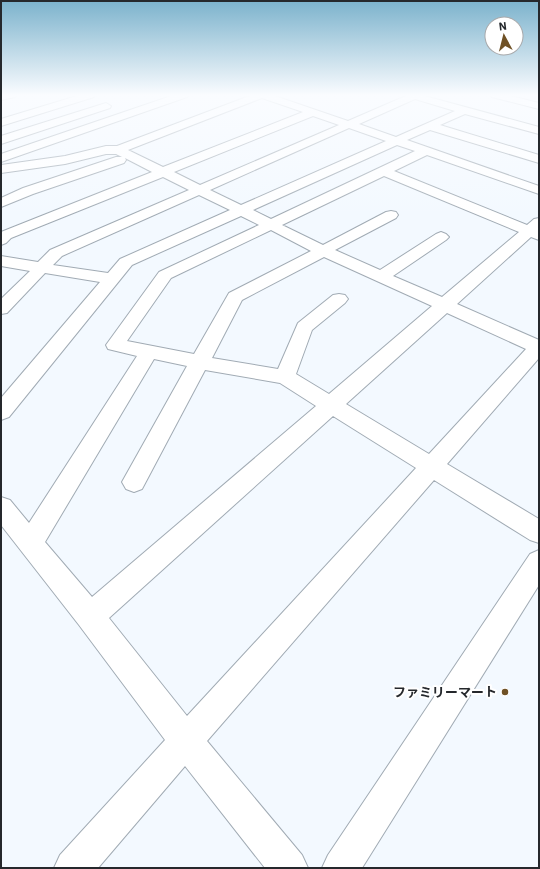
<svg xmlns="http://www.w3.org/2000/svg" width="540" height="869" font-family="'IBM Plex Sans','Noto Sans JP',sans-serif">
<rect width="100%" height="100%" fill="#f3f9ff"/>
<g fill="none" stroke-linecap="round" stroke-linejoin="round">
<defs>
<path id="minor" d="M1,95h15l-1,2 -14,3z
M80,95h15l-1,2 -93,29v-7z
M174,95h14l-1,2 -186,65v-8z
M252,95h20l76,26 60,-26h13l118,32v7l-74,-20 -25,11 99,30v8l-109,-33 -23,10 132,46v8l-112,-39 -33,16 133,54 7,-6 5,-1v22l-8,-3 -74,67 82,36v18l-92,106 92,55v24l-9,-3 -96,-60 -227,261 95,114 6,13h-43l-80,-102 -87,102h-44l6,-13 105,-115 -86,-115 -78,-100v-28l9,3 19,23 108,-167 -29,-7 -2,-4 53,-73 100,-47 -18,-9 -109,49 -123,152 -8,3v-22l99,-116 -55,-9 -38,40 -6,1v-15l29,-28 -29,-5v-10l37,6 12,-12 139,-60 -26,-13 -152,61 -5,5 -5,2v-13l151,-60 -27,-14 1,2 -2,3 -91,31 -32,13v-9l22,-10 93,-31h6l-6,-3h-10l-41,10 -64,9v-8l64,-9 41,-10h11zM262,98l41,14 -140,55 -35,-17zM415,99l40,12 -59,26 -37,-13zM313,116l26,9 -139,60 -26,-13zM349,128l37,13 -145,64 -31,-15zM397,145l18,6 -144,68 -18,-9zM384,176l135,56 -77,65 -49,-21 53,-36 3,-3 -3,-3 -5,-2 -5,2 -56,36 -45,-20 61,-32 2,-3 -2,-3 -5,-1 -5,1 -63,33 -41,-20zM199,195l31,15 -110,49 -12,14 -55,-8 9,-9zM271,230l40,21 -82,42 -35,61 -67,-13 44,-63zM324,257l108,49 -103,88 -33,-20 16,-44 33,-27 3,-4 -3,-4 -6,-1 -6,1 -35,28 -20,46 -66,-11 30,-58zM447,313l79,36 -97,105 -83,-50zM154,359l33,7 -65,116 4,7 8,3 8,-3 63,-119 75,13 36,23 -224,191 -47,-55zM333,416l83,52 -229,248 -78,-98z
M491,95h16l32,8v6l-47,-12z
M106,103l5,3 -1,2 -109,36v-8z
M539,550v35l-177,283h-40l6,-13 202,-301z"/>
</defs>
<use href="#minor" stroke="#a1abb4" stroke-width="2"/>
<use href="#minor" fill="#fff" fill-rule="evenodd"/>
</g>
<linearGradient id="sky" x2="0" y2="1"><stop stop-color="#7bb2cc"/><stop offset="0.44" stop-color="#fafcff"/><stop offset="1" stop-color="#fafcff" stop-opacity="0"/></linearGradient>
<rect width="540" height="216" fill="url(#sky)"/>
<circle fill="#6f5125" stroke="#fff" stroke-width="1.5" cx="505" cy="692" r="4"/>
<g text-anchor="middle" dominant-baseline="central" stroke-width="4" stroke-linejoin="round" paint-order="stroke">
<g font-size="13" font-weight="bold" fill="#25282c" stroke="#fff" text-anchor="end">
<text x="497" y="692">ファミリーマート</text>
</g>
</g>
<rect width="540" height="869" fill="none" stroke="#25282c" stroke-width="4"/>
<g transform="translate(504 36) rotate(353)"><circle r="19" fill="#ffffff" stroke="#a8a9ab"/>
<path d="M0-3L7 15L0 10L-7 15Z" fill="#6f5125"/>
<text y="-6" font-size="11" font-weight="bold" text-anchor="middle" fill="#25282c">N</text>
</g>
</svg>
